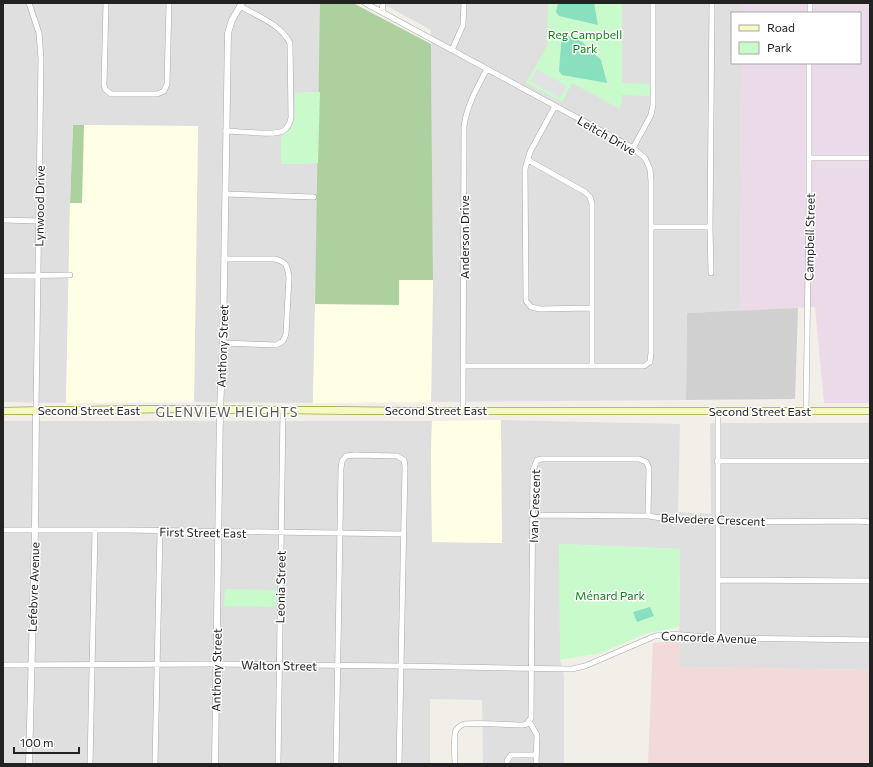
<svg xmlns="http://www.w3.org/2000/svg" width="873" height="767" font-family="Commissioner,sans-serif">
<rect width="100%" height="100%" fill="#f2efe9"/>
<path fill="#e0dfdf" d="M3,3h317v89l-25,1v25l-2,7 -10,9 -2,6 1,24 36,-1 -5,240 -119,-1 4,-276 -114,-1 -11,1 -3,77 -4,200 -63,-1z
M381,3h361v10h-10v50h10l-2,248 -53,2 -1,87 -255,2 2,-122 -2,-250z
M501,420l179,4 -2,88 33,2 -1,-91h160v247l-191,-3 1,-118 -120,-5v116l4,16v88h-81l-1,-64 -52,-1v65h-427v-343h429l-1,34 1,87 69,1z"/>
<path fill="#f2dad9" d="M679,640v27l191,3v94h-222l5,-121z"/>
<path fill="#ebdbe8" d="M742,3h128v400h-46l-9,-96 -75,4 2,-248h118v-50h-118z"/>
<path fill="#ffffe5" d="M73,125l125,1 -4,276 -128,1 4,-200z
M399,280h34l-2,122 -118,1 2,-99 84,1z
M501,420l1,123 -70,-1 -1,-87 1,-34z"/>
<path fill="#d0d0d0" d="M798,308l-3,91 -109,1 1,-87z"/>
<path fill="#add19e" d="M320,3h33l78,41 2,236h-34v25l-84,-1z
M73,125h11l-2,78h-12z"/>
<path fill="#c8facc" d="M548,3h74v80l28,1v12l-28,-1 -2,14 -48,-26 -10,19 -36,-19 21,-37z
M320,92l-2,71 -37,1v-24l2,-6 10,-9 2,-7v-25z
M559,544l121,5 -1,78 -32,6 -46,20 -41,7z
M225,589l51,1v17l-52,-1z"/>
<path fill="#88e0be" d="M558,3h36l4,22 -39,-9 -3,-4z
M562,33l19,8 20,19 6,23 -45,-8 -3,-4z
M650,607l4,9 -17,6 -4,-10z"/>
<path fill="#e2e2e2" d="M537,69l30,17 -7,12 -30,-17z"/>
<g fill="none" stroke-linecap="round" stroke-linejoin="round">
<defs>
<path id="minor" d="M29,3l10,30 2,26 -5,351
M106,3l-2,82 1,4 6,5h46l7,-3 3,-7 2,-81
M365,3l268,145 12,10 5,11 1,12v171l-1,10 -6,4h-181
M382,12l1,-9
M810,13v-10
M452,50l11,-25 1,-22
M555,106l-25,46 -5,17 1,132 5,6 9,2 52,-1
M226,131c12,0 48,5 57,0 5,-3 7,-8 8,-13l-1,-75c-10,-19 -31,-26 -50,-37
M633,148l18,-33 2,-10v-102
M809,158h61
M528,160l57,32 5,5 2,7v161
M225,194l89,3
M3,220l36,1
M651,227h59
M711,273l-1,-46 2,-224
M3,276l67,-1
M223,343l53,2 7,-4 3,-7 3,-57c-2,-11 -2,-15 -14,-18h-51
M463,410l1,-284c3,-21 13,-38 23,-57
M806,411l3,-211v-137
M717,461h153
M533,515l115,1 27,4 42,2 142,-1 11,1
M3,530h122l278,4
M718,580l152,1
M718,638v-227
M3,665l213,-1 185,2 171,3 13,-3 70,-30 16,-2 47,4 152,2
M529,721l8,14 -1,29
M90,764l5,-234
M155,764l5,-233
M278,764l5,-354
M336,764l5,-295 1,-8 4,-5 9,-1 42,1 7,4 1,7 -6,297
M455,764c0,-8 -2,-27 1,-34 2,-3 5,-5 8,-6 15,-2 43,1 59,1l4,-1 4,-6 2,-248 4,-10 5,-1h97l7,3 3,6 -1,48
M507,764v-3l4,-6h25"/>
<path id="tertiary" d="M29,764l6,-234 1,-120
M215,764l5,-354 3,-67 5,-310 4,-13 10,-17"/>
<path id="secondary" d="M3,411l162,-2 240,2h465"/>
</defs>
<use href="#minor" stroke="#a9a9a9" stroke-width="6"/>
<use href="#tertiary" stroke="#a9a9a9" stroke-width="7"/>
<use href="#secondary" stroke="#707d05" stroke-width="8"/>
<use href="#minor" stroke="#fff" stroke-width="5"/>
<use href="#tertiary" stroke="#fff" stroke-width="6"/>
<use href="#secondary" stroke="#f7fabf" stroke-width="7"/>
</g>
<g text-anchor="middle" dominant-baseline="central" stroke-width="3" stroke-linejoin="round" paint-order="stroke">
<g font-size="12" fill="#0c8416" stroke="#fff">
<text x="585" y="34">Reg Campbell<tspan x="585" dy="14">Park</tspan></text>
<text x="610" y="595">Ménard Park</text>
</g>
<g font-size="12" fill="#222" stroke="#fff">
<text transform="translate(607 135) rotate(30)">Leitch Drive</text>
<text transform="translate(39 206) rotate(-89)">Lynwood Drive</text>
<text transform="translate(464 237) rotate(-90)">Anderson Drive</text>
<text transform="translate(809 237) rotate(-89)">Campbell Street</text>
<text transform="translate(222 346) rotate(-88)">Anthony Street</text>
<text x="89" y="410">Second Street East</text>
<text x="436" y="410">Second Street East</text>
<text x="760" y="411">Second Street East</text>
<text transform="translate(534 506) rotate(-88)">Ivan Crescent</text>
<text transform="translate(713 519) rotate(2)">Belvedere Crescent</text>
<text transform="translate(203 532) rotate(1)">First Street East</text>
<text transform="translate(33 587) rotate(-88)">Lefebvre Avenue</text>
<text transform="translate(280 587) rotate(-89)">Leonia Street</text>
<text transform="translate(709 637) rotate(2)">Concorde Avenue</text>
<text transform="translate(279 665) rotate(1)">Walton Street</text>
<text transform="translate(216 670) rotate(-89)">Anthony Street</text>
</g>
<g font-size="13" letter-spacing="1" fill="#555" stroke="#fff">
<text x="227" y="412">GLENVIEW HEIGHTS</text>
</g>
</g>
<rect width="873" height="767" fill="none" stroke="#222222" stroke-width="8"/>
<rect x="731" y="12" width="130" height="52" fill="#ffffff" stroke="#a7a7a7"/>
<rect x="739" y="25" width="20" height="6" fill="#f7fabf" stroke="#a7a7a7"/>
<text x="767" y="32" font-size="12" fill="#222222">Road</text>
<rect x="739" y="42" width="20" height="12" fill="#c8facc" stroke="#a7a7a7"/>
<text x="767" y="52" font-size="12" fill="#222222">Park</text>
<path d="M14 747v6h65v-6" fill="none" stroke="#222222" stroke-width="2"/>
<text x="20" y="747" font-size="12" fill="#222222" stroke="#ffffff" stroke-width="3" paint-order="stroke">100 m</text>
</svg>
